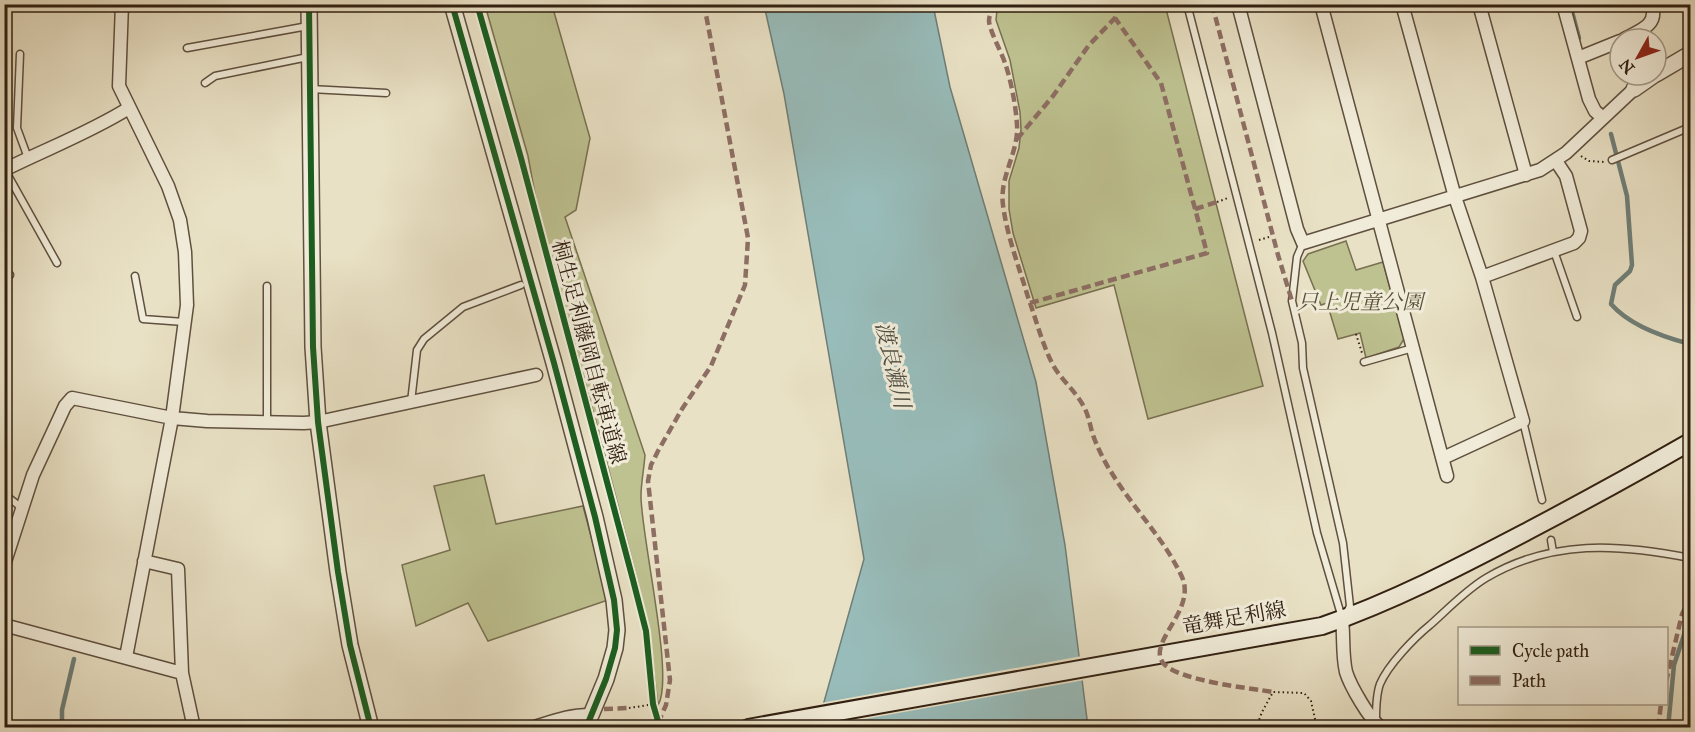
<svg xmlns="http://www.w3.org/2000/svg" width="1695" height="732" font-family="'IM FELL Great Primer','Noto Serif JP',serif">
<rect width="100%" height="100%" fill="#e9e1c5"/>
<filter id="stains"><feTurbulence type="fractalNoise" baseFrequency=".00333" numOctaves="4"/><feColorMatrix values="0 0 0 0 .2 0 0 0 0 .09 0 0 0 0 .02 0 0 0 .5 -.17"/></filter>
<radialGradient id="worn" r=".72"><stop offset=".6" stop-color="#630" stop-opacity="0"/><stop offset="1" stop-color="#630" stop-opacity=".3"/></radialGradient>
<path fill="#bec190" stroke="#787051" stroke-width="1.5" d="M485,5h67l38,133 -14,72 -11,7 80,238c-1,14 -4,28 -4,41 0,41 34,182 17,209l-9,-74 -12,-52 -37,-143 -60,-215 -12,-65z
M1001,5h164l98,381 -115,33 -34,-134 -78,23 -23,-75 -4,-24v-28l10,-33 2,-19 -1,-17 -10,-52 -14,-40 1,-10z
M1346,241l10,29 27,-8 21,77 -5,8 -33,11 -6,-25 -22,6 -11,-36 -6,2 -18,-44 5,-7z
M484,475l12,49 87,-18 25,94 -120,41 -20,-38 -52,23 -14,-61 48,-15 -16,-64z"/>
<path fill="#98bcba" stroke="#6f7e77" stroke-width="1.5" d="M764,5h169l17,82 86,295 29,163 23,182h-271l47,-168 -80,-465z"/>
<path fill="#e9e1c5" d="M1082,656l3,24 -271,48 7,-25z"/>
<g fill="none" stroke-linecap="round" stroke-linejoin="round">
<path stroke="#6f7e77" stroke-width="4.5" d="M1570,4l9,34
M1611,134l16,62 5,69 -2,6 -15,14 -4,19c19,22 52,33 79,40
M62,728v-18l12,-51
M1668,728l6,-63 16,-48"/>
<defs>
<path id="service" d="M1187,4l85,329 45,200 25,85
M1688,4l2,9
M187,48l121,-22
M20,54l-3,74 11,30
M205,83l10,-7 93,-19
M310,89l76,4
M1612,160l78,-33
M5,170l52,93
M1303,243l-6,14 -5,44 10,42 1,25 40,175 7,63 -3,6
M1554,251l23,66
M4,268l6,7
M135,276l8,43 41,3
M1364,362l49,-14
M411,402l6,-52 7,-11 39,-32 58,-22
M1523,421l19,79
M267,423v-137
M4,494l18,14
M1551,540l2,12
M1376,720c0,-12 0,-25 4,-36 8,-19 34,-46 50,-59 18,-16 36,-35 56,-47 66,-39 133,-34 204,-20"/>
<path id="minor" d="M122,4l-3,82 49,100 12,34 5,32 2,53 -15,113 -46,239
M1238,4l59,225 6,14 237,-73 26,-17 68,-64
M1321,4l126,472
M1402,4l53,193 27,80 41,144 -80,37
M1479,4l47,171
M1563,4l26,95 6,12 8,7
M1624,39c15,-8 36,-14 27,-35
M1578,58l42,-17
M4,170c42,-21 85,-37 125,-62
M1482,277l92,-34 5,-5 2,-7 -15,-55 -10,-15
M144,561l34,8 4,104
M4,565l29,-90 32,-69 7,-8 100,20 35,3 97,2 14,-1 218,-47
M1342,619c2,17 0,36 4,53 4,13 24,49 36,56
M4,625l178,48 12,55
M531,728c20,-6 40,-14 60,-13l-5,13"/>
<path id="tertiary" d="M309,4l4,343 5,75 20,150 12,73 21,83
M452,4l102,359 41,154 19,83 3,30 -2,18 -9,31 -15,36
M1656,74l34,-20
M1634,89l20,-14"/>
<path id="secondary" d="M748,728l574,-102c72,-25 137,-59 204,-94 55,-29 110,-59 164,-90"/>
</defs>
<use href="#service" stroke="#5f503f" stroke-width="9"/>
<use href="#minor" stroke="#5f503f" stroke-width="15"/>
<use href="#tertiary" stroke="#5f503f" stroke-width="18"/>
<use href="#secondary" stroke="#312012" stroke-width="20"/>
<path stroke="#312012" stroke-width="2" stroke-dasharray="1.5 3" stroke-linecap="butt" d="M1581,156l8,5 15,1
M1217,202l11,-4
M1259,240l10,-3
M1356,334l6,19
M629,708l20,-3
M1256,728l6,-16 11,-20 31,1 7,8 6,27"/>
<use href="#service" stroke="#f1ecd9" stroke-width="6"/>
<use href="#minor" stroke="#f1ecd9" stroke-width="12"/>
<use href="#tertiary" stroke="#f1ecd9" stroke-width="15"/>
<use href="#secondary" stroke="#f1ecd9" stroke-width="16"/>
<path stroke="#8d6e63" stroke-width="4.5" stroke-dasharray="9 4.5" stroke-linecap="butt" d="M996,4c-3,5 -7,10 -7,17 1,11 12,30 16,42 6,17 11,44 12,62 2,27 -18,52 -14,80 4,31 16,62 25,92 8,22 14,47 25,68 9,16 24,27 32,44 4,8 5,17 8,26 5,14 12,28 20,40 21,34 52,65 69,102 15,34 -37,66 -18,87 16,17 85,24 109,28
M1212,4l66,251 14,46
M1017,139l36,-43 36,-51 26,-27 4,-14
M1195,209l22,-7
M1030,303l177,-50 -46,-170 -46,-65
M1666,682l16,-68 8,-15
M604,709l25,-1
M658,723l8,-18 4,-25 -22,-199 3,-16 7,-14 24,-42 29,-43 34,-81 3,-47 -44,-234
M1658,728l3,-24"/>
<defs>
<path id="cycleway" d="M309,4l4,343 5,75 20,150 12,73 21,83
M452,4l102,359 41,154 19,83 3,30 -2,18 -9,31 -20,49
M477,4l44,154 112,422 13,51 7,73 7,24"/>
</defs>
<use href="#cycleway" stroke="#f1ecd9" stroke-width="10"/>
<use href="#cycleway" stroke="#1b5e20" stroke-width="6"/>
</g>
<g text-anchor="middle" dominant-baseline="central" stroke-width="6" stroke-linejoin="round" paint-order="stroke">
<g font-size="21" font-style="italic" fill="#5b5038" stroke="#f1ecd9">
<text x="1360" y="302">只上児童公園</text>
</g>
<g font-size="21" fill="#312012" stroke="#f1ecd9">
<text transform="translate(589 352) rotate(75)">桐生足利藤岡自転車道線</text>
<text transform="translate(1234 618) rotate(-10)">竜舞足利線</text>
</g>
<g font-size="22" font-style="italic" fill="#504f44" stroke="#f1ecd9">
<text transform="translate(893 365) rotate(77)">渡良瀬川</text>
</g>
</g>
<rect width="1695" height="732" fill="none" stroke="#e9e1c5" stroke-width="24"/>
<rect x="6" y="6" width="1683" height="720" fill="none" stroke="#312012" stroke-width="3"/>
<rect x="12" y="12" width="1671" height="708" fill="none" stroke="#312012" stroke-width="1.5"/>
<rect x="1458" y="627" width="210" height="78" fill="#f1ecd9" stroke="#a49a89" stroke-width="1.5"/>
<rect x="1470" y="646" width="30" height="9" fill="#1b5e20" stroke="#a49a89" stroke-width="1.5"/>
<text x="1512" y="657" font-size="18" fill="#312012">Cycle path</text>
<rect x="1470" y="676" width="30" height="9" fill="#8d6e63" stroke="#a49a89" stroke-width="1.5"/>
<text x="1512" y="687" font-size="18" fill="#312012">Path</text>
<g transform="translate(1638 57) rotate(230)"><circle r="28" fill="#f1ecd9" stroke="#a49a89" stroke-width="1.5"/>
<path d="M0-4.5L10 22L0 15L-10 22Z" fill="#8f2418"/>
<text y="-9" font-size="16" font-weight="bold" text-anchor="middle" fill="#312012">N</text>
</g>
<rect width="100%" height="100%" filter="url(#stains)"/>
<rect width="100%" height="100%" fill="url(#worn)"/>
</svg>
